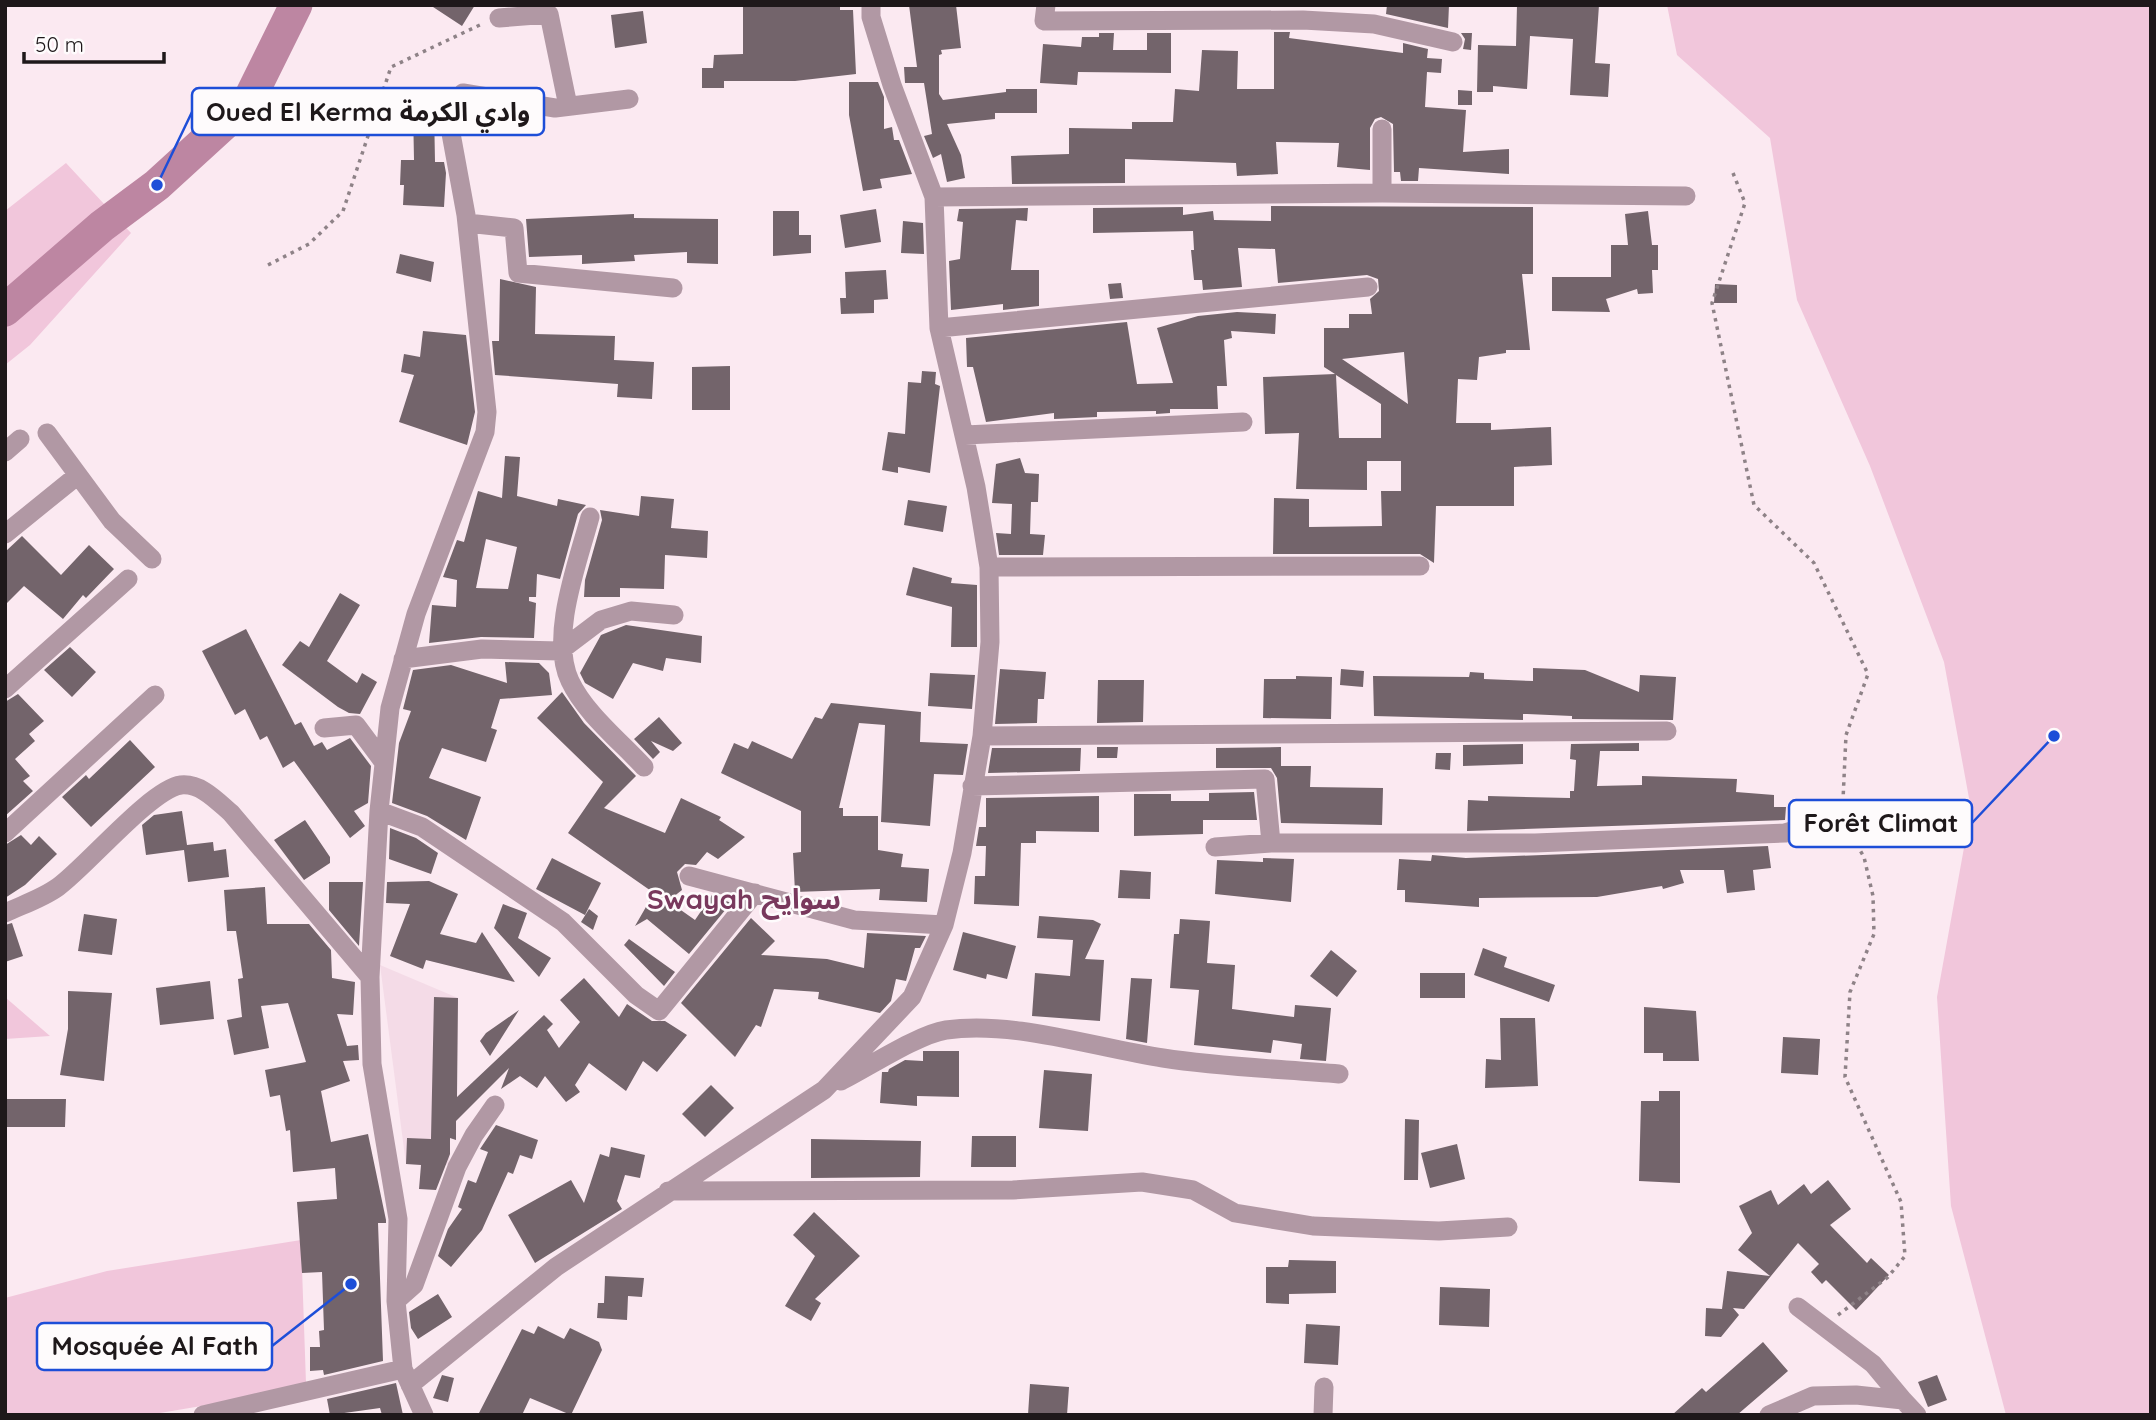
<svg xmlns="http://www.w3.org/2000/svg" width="2156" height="1420" font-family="Quicksand,'Noto Sans Arabic',sans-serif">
<rect width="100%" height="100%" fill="#fbe9f1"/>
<path fill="#f4dbe7" d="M380,965l78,33 -2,138h-6l-1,29 -43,-1z"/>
<path fill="#f1c6db" d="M1667,5h484v1410h-145l-55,-209 -14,-209 34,-188 -27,-147 -74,-196 -73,-166 -27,-162 -93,-83z
M66,163l65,70 -101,112 -25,20v-154z
M5,997l45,39 -45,3z
M301,1240l5,143 -81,19 -77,13h-143v-117l102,-27z"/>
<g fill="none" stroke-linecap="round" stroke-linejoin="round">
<path stroke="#bd86a2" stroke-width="33" d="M5,310l97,-84 55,-41 91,-83 48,-97"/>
</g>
<path fill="#73646b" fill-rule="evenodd" d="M430,5h45l-13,21z
M743,5h97v5h13l3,64 -61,7h-71v7h-22v-20h11l1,-13 29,-1z
M909,5h47l5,43 -20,2 1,4 -3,1v39l4,6 63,-8v-3h31v24h-42v6l-48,5 14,31 4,23 -18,4 -6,-28 -8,4 -9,-22 8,-2 -8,-51h-19l-1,-16h13z
M1387,5h62l-1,23 -62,-14z
M1517,5h82l-4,58 15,1 -2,33 -38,-2 3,-56 -43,-3 -3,53 -34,-3v6h-16l1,-47 38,1z
M643,11l4,32 -32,5 -4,-33z
M1274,32h16l-1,6 114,15v-10l25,6 -1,9 15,1 -1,14 -14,-1 -2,35 41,3 -3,42 46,-3v25l-90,-6 -1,13h-17l-1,-9h-6l-1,-48 -12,-7 -6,2 -5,9v42l-33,-3 2,-24 -63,-1 2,32 -41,2 -1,-13 -111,-4v24l-113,1 -1,-28 58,-2v-26l63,1v-7h41l2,-33 24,2 3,-41 36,1 -1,38h37z
M1099,33h15l-1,17h34v-17h24v40l-93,-1 -1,13 -37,-2 3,-39 38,3 1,-10h17z
M1461,33h11l-1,17 -8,-1 2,-10z
M849,82h29l6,15v32l8,-2 2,13h5l13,34 -32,5 2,9 -19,3 -14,-76z
M1458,90l14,1v14h-14z
M413,108h21l1,54h9l2,11 -2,34 -41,-2 1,-20h-4l1,-25h13z
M1271,206l262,1v67h-11l8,76h-24v3l-27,4 -2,23 -19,-1 -2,44h35v7l60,-3 1,38 -38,2v39h-78l-2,57 -14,-9h-147l1,-56 35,1v28l73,-1 -1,-35h20v-30h-34v29l-71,-1 3,-56 -34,1 -2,-57 72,-3 -11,-7v-39h25v-14h23l-2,-15 9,-8 -1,-12 -11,-4 -89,8 -3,-34 -37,-1 4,39 -39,3 -1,-10h-8l-3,-30h3l-1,-19 -100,2v-25l90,-1v8l30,-4 1,9 57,1zM1404,352l4,52 -66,-45zM1336,375l45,29v34h-42z
M1028,208l-1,13 -11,-1 -5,50h28v36l-36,4v-6l-52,6 -2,-49 11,-2 3,-37 -6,-1 2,-12z
M876,209l5,33 -36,6 -5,-33z
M773,211h26v24h12v18l-38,3z
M1648,211l4,34h6v25h-6l1,23 -15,1 -1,-5 -31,10 4,13 -58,-1v-34h59v-32h17l-3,-31z
M634,214v4l84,1v45l-31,-1v-11l-53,3 1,6 -53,3v-9l-53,2 -3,-38z
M903,221l20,2 1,31 -23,-1z
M400,254l34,8 -3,20 -35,-9z
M886,270l2,29 -14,1v13l-33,1 -1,-16h6l-1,-26z
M500,279l36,8 -1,47 80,2 -1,24 40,2 -2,37 -35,-2 1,-13 -123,-9 -3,-34h7z
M1121,283l2,15 -13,1 -2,-15z
M1715,284l22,1v18h-23z
M1237,312l39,2 -1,20 -44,-3 1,7 -8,2 3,46h-10l1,23h-48v4l-14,1v-3l-59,1v5l-43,2v-6l-68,9 -13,-55h-6l-1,-29 161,-16 10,62 36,-1 -16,-55 41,-12z
M423,331l43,4 9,77 -8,33 -68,-23 15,-47 -13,-3 3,-18 16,3z
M730,366v44h-38v-43z
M922,371l14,1 -1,12 5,2 -10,87 -32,-6v6l-16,-3 6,-38 17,2 3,-52 13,1z
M505,456l15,1 -3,39 40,10 1,-7 28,6 -8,9 -18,65 -23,-5 -1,23h-7v4l7,2 -2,35 -53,-1 -52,6 3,-38 24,2 1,-27 -14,-3 14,-37 7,2 14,-51 24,7zM486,539l31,8 -9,42 -32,-1z
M1020,458l5,15 14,1 -1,28h-7l-1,32 15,1 -2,20h-44l-3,-22 15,1 1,-30 -20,-1 4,-39z
M641,496l33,3 -3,29 37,3 -1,27 -42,-3 -1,34 -44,-1v9h-36l1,-17 17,-60 -2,-10 39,6z
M908,500l39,6 -4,26 -39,-7z
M22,536l39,39 28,-30 25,24 -28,29 -3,-3 -20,24 -39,-33 -19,19v-53z
M913,567l39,11 -1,5 26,2v62h-26l1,-40 -46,-12z
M340,593l20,12 -33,56 30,22 5,-10 15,9 -17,32 -11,-1 -11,-6 -56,-42 18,-24 9,6z
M626,625l76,11 -1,27 -35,-5 -3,13 -30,-8 -20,36 -28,-16 -5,-10 21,-38z
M246,629l49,96 6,-3 13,24 8,-4 5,8 23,-12 21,28 -3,37 -14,8 11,15 -15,12 -56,-77 -11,7 -16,-32 -7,4 -15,-31 -10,6 -33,-64z
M70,647l26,25 -24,25 -28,-27z
M505,662l34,1 10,10 3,22 -52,4 -9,29 6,2 -11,32 -44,-14 -13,30 52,19 -15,43 -39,-24 -35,-13 7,-60 12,-32 -8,-2 10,-39 38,-5 56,18z
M1533,668l52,2 54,22 1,-17 36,2 -3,43 -101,-1v-3l-45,-2h-4v6l-149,-4 -1,-40 96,1 1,-5 14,1v6l49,2z
M1000,669l46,3 -2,27h-6l-1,24 -42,1z
M1341,669l23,2 -1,16 -23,-2z
M930,673l45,2 -3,34 -44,-3z
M1296,676l36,1 -1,42 -68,-1 1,-39h32z
M1098,680h46l-1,42 -46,1z
M562,692l22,31 52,53 -32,32 61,25 16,-35 40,19 -2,3 26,17 -27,22 -11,-7 -11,13 -11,-1 -8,8 5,18 -14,11 27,19 17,-25 19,8 -42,51 -42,-35 -12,7 19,-33 -86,-60 35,-51 -66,-64z
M18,694l26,27 -15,13 6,7 -20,18 15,17 -7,5 10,10 -28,25v-114z
M831,703l90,9 -1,30 48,2 -5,31 -29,-1 -4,52 -49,-4 4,-97 -26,-2 -20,85h4v8h35v34l25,4 -2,13 28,2 -2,33 -48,-2 1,-11 -85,3 -2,-39 8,-1v-41l-80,-38 13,-30 14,6 4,-8 40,18 23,-42 7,2z
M659,717l23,26 -9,8 -22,-10 9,11 -7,7 -19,-20z
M130,740l25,27 -64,60 -29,-30 24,-22 3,4z
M1639,743v8h-39l-3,35 45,-1v-9l95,3 -1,13 38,3v12h12l-1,13 -318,11 1,-31 20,1v-5l82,2v-7h4l2,-31 -6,-1 1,-15z
M1523,744v20l-60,2v-21z
M1097,747h21l-1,11h-20z
M1281,747v19h30l-1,21 73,1 -1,37 -101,-2 -4,-45 -6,-10h-55v-20z
M992,748h89l-1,23 -92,2z
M1436,753h15l-1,17 -15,-1z
M1254,792l3,28h-54v14l-69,2v-42h37v7h38v-8z
M1099,796v36l-63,-1v12h-15l-2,63 -45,-2 1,-28h10l1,-30h-10l3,-19h7v-29z
M182,811l5,34 26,-3 1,9 12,-2 3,28 -41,5 -4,-32 -38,5 -4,-30 12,-10z
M305,820l25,37v6l-26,17 -30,-40z
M390,828l26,10 22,15 -7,21 -42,-15z
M21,835l10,10 8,-9 18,18 -32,31 -20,13v-53z
M1768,846l3,22 -18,2 2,20 -28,3 -3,-23h-44l4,13 -21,6 -1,-3 -65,11 -118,1v9l-74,-5v-12h-8l2,-31 32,2 1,-6 34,3z
M552,858l49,25 -16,32 -49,-26z
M1263,858l31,1 -3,43 -76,-8 2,-34 46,2z
M1120,870l31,2 -1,27 -32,-1z
M429,881l29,13 -18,40 36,9 6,-11 33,50 -89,-22 -3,9 -33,-13 20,-52 -24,-1 1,-21z
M329,882h34l-4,64 -30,-36z
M265,887l2,37h42l22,26 1,28 23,4 -2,33 -16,-1 10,32 11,-1 1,15 -16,1 7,20 -29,10 10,51 37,-8 18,86v3h-8l5,138 -59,14 -1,-5 -13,1v-24h10l-1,-16 5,-1 -2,-58 -20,1 -5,-71 40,-3 -2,-31 -42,4 -3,-42 -4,1 -6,-36 -10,2 -5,-27 41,-8 -18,-59 -27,3 8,42 -35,7 -7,-35 15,-3 -4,-38 5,-1 -7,-47h-9l-3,-41z
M503,904l24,9 -9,25 33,20 -12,19 -45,-49z
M589,909l9,7 -5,14 -12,-8z
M84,914l33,5 -5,36 -34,-4z
M1039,916l54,4 8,4 -16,35 19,1 -4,61 -68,-5 3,-43 35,3 3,-36 -36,-2z
M751,918l24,23 -14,14 66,4 37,9 3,-35 59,3 -6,12h-5l-9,33 -10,-2 -5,22 -11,12 -62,-14 1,-7 -45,-3 -13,38 -5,-2 -21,32 -54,-54z
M1180,919l30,2 -3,42 28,2 -3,44 62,8 1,-12 36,3 -5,53 -26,-2 2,-15 -29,-4 -2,13 -77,-8 5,-55 -29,-2 4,-54h5z
M12,923l11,33 -18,6v-37z
M963,932l53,14 -9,33 -20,-5 -1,5 -33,-9z
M629,939l46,33 -11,14 -40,-41z
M1483,948l24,9 -3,10 51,18 -6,17 -75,-27z
M1331,950l26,21 -20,26 -27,-21z
M1420,973h45v25h-45z
M584,978l35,39 8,-13 25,17h13l22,14 -30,37 -14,-11 -17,30 -37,-28 -14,22 5,7 -14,10 -21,-26 -8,12 -17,-12 -19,13 8,-21 -53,53v19l-6,-2v16l-14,36 -17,-1 2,-24 -15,-1 1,-26 24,1 3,-142 24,1 -1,99 87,-82 9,9 -8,8 2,-2 12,18 21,-26 -20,-22z
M1131,978l21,1 -5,64 -21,-4z
M210,981l4,38 -54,6 -4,-37z
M68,991l44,2 -8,88 -44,-6 8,-46z
M1644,1007l52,4 3,50h-36v-8h-19z
M519,1010l-29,46 -10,-15 6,-8z
M1500,1018h35l3,68 -53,2 1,-29 15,1z
M1783,1037l37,2 -2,36 -37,-2z
M923,1051h36v46l-42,-1v10l-37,-3 2,-31h6l1,-3 16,-9 18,1z
M1044,1070l48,4 -4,57 -49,-3z
M711,1085l23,23 -29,29 -23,-23z
M1659,1091h21v92l-41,-2 2,-80h18z
M5,1099h61l-1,28h-60z
M1405,1119l14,1 -1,60h-14z
M496,1125l42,15 -6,19 -12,-4 -7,19 -5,-2 -26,58 -31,37 -13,-11 10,-27 14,-20 -4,-2 10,-27 8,3 12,-31 -8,-3z
M972,1136h44v31h-45z
M811,1139l110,2 -1,36 -109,1z
M1457,1144l8,35 -35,9 -9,-35z
M611,1147l34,8 -5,23 -15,-3 -8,26 5,8 -87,54 -27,-48 63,-35 13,23 16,-49 9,3z
M1828,1180l23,29 -21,16 37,38 4,-5 18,17 -33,35 -30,-30 -4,4 -11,-12 8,-8 -21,-21 -54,66 -11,-1 6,7 -18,22 -16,-1 1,-28 16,1 5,-38 43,5 -32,-26 14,-17 -13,-27 32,-16 7,15 26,-21 7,10z
M814,1212l46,44 -45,43 6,4 -10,18 -26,-15 30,-50 -22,-21z
M1289,1260l47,1v32l-47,1v10l-23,-1v-36h22z
M605,1276l39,2 -2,19 -14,-1 -1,24 -30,-2 1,-15h6z
M1440,1287l50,2 -1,38 -50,-2z
M438,1294l14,23 -34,22 -7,-11 -2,-16z
M1306,1324l34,2 -2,39 -34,-2z
M538,1326l26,13 6,-11 29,14 3,8 -31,65 -41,-17 -8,17h-44l44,-86 12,5z
M1763,1342l25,29 -51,44h-65l30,-27 4,4z
M442,1375l12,3 -6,24 -15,-4z
M1937,1375l10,25 -19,7 -10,-25z
M396,1383l7,32h-21l-2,-7 -50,7 -3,-16z
M1030,1384l39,3 -2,28h-39z"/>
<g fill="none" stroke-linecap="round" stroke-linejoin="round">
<path stroke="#8e8287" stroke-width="3.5" stroke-dasharray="3.5 5" stroke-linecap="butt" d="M1733,173l12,30 -33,100 42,202 60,58 54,111 -22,61 -3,65
M268,265l41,-21 34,-33 48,-144 93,-44
M1838,1315l50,-38 17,-21 -4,-54 -56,-125 5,-85 24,-58 -1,-38 -9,-39 -14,-24"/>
<path stroke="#b198a4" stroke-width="19" d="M1046,5l-2,16 259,-1 71,4 79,18
M499,18l50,-4 19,92
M1382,193v-64
M934,197l448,-4 304,3
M467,223l47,5 4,45 155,15
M939,328l429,-41
M47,433l65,88 40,38
M965,435l278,-13
M5,452l15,-13
M590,517c-12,45 -41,120 -20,164 15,32 50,60 74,86
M5,534l73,-59
M989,567l431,-1
M403,659l79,-10 78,2 41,-31 30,-9 43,4
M5,689l123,-110
M324,728l32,-3 26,35
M982,736l685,-5
M972,786l293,-7 6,64
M379,811l43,16 141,95 73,73 23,16 96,-118
M5,833l150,-138
M1215,847l56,-4h264l250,-10 56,-16
M689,876l165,44 90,5
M5,913c17,-8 38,-15 53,-26 29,-21 93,-98 123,-102 20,-2 36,16 50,28l139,164
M841,1081c26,-13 78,-47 105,-51 67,-10 150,18 217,28 58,9 117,11 176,16
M668,1191l345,-1 129,-8 51,8 42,23 78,13 126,5 69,-4
M396,1301l18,-16 43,-118 17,-32 21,-30
M1798,1307l75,57 30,36
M410,1385l146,-118 268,-177 88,-93 32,-72 18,-72 20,-117 8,-94 -1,-75 -13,-80 -37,-159 -5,-131 -42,-112 -21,-68v-12
M203,1415l200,-46
M424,1415l-21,-46 -7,-68 2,-82 -26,-155 -2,-87 9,-166 11,-103 26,-94 69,-182 2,-20 -21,-197 -18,-98 15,-24 92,15 74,-9
M1323,1415l1,-28
M1769,1415l44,-19 43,-1 47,5 14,15"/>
</g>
<g text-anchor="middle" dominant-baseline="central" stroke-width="5" stroke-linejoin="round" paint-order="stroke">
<g font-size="28" font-weight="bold" fill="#79395d" stroke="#fefbfc">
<text x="744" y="898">Swayah سوايح</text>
</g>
</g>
<path fill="none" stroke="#1d4ed8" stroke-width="2.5" d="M157 185L192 112M2054 736L1972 823M351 1284L272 1346"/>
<g fill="#1d4ed8" stroke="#fefbfc" stroke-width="2.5">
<circle cx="157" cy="185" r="7"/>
<circle cx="2054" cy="736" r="7"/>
<circle cx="351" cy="1284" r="7"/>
</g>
<g fill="#fefbfc" stroke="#1d4ed8" stroke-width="2.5">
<rect x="192" y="88" width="352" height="47" rx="7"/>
<rect x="1789" y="800" width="183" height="47" rx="7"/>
<rect x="37" y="1323" width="235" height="47" rx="7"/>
</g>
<g font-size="26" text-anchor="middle" font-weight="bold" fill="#1e181a">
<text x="368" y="121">Oued El Kerma وادي الكرمة</text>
<text x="1881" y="832">Forêt Climat</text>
<text x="155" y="1355">Mosquée Al Fath</text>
</g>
<rect width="2156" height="1420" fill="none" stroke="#1e181a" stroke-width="14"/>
<path d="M24 52v10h140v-10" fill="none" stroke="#1e181a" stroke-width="3.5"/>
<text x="35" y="52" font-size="21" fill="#1e181a" stroke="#fefbfc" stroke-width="5" paint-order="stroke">50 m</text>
</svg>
